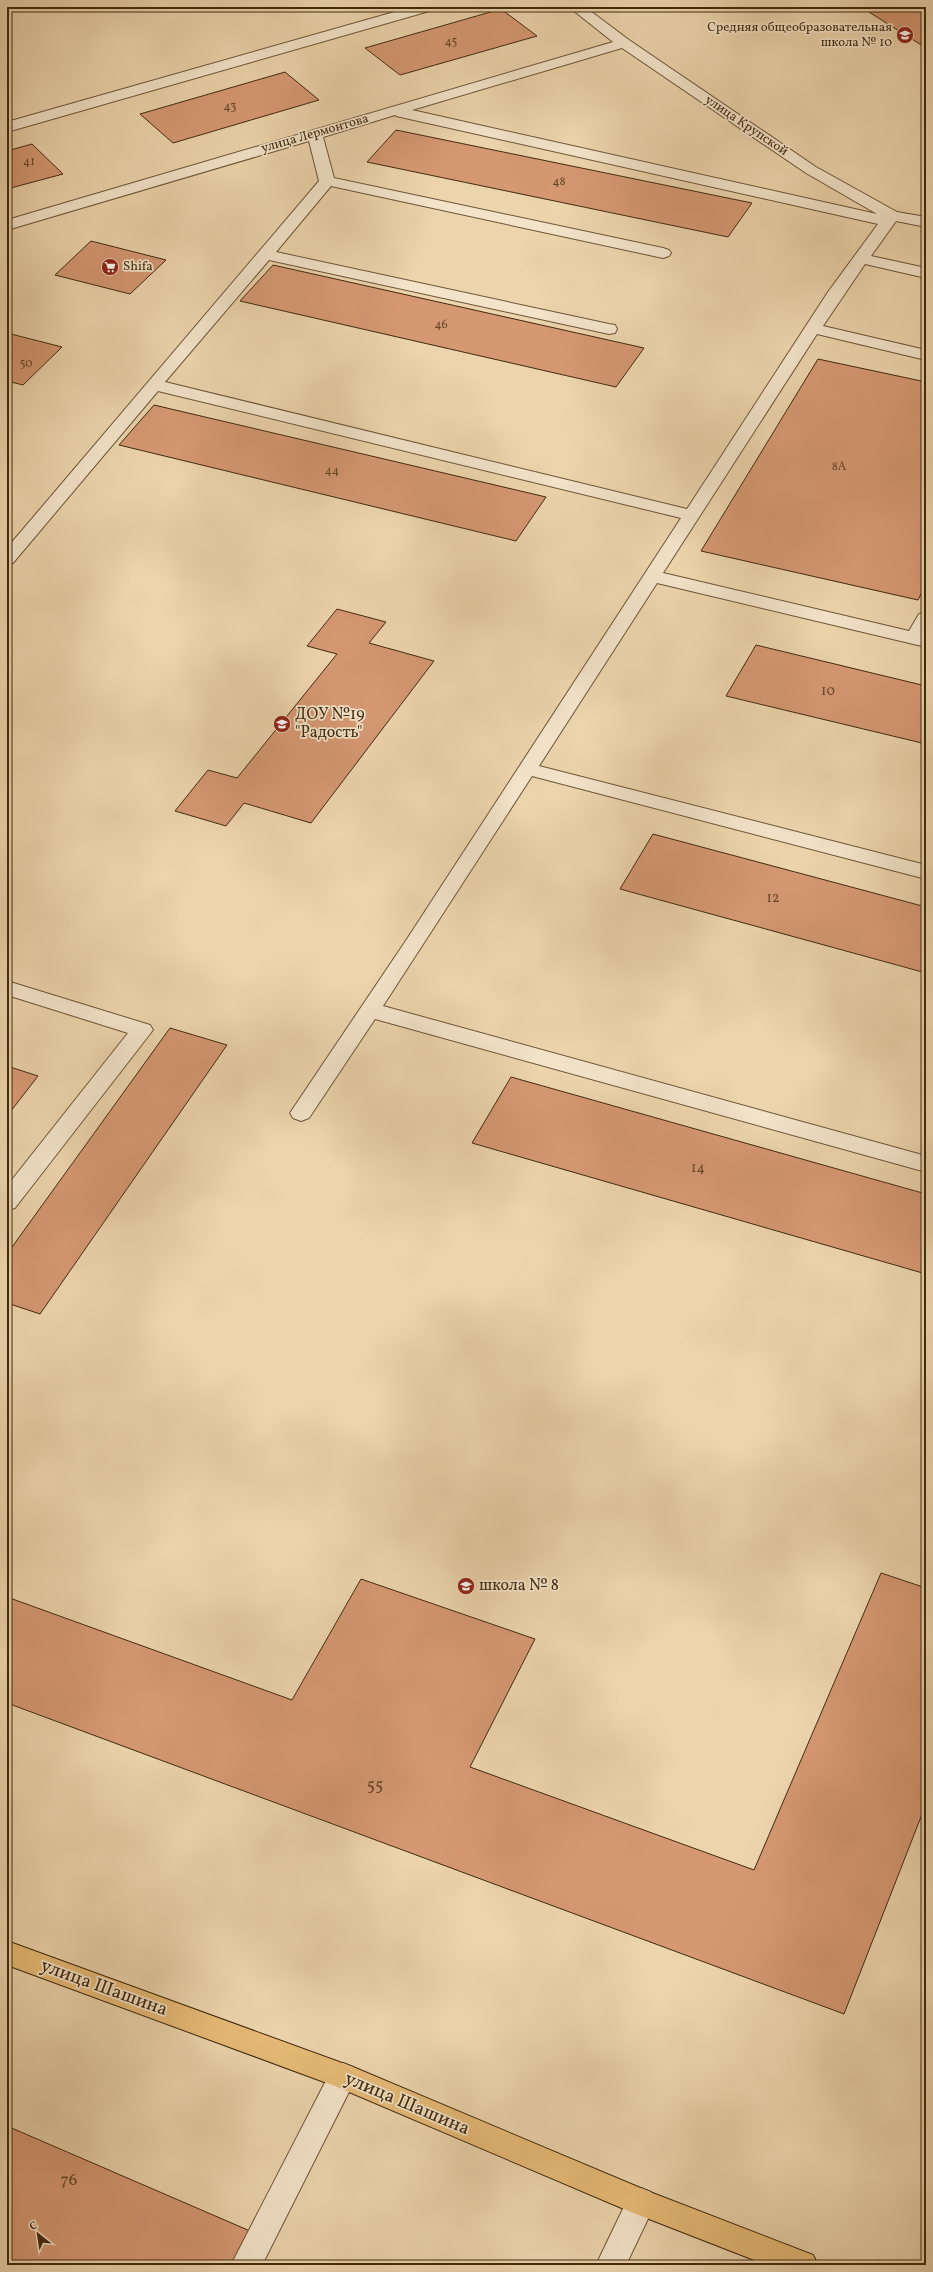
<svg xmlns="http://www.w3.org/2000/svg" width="933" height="2272" font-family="Vollkorn,serif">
<rect width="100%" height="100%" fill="#ecd4ac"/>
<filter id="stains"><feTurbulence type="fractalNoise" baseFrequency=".005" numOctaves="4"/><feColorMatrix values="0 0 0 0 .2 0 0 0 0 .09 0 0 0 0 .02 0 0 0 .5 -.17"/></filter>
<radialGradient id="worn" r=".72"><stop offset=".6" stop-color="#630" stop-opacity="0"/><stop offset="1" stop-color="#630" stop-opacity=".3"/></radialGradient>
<path fill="#d59873" stroke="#402a0e" d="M861,7h65v41z
M501,9l36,27 -137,39 -35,-27z
M285,72l34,28 -146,43 -33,-29z
M396,130l356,73 -24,34 -361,-75z
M32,144l31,30 -56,15v-38z
M91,241l75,19 -36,34 -75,-19z
M273,265l371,83 -28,39 -376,-86z
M7,333l55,14 -39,38 -16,-4z
M818,359l108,23v202l-8,16 -217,-49z
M154,405l392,92 -30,44 -397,-96z
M337,609l49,13 -17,21 65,18 -123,162 -67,-20 -18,23 -51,-15 33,-41 29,8 100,-124 -30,-8z
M756,645l170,41v58l-200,-48z
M653,834l273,73v66l-306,-84z
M170,1028l57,17 -187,269 -33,-11v-49z
M7,1066l31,10 -31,40z
M511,1077l415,117v80l-454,-131z
M881,1573l45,15v216l-82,210 -837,-311v-106l285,103 69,-121 174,60 -65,128 284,103z
M7,2126l250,108 -17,31h-233z"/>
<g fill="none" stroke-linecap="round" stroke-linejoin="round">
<defs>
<path id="minor" d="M412,7h23l-2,3 -426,122v-10z
M569,7h16l44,33 187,127 81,45 29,5v10l-30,-6 -25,35 55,12v10l-61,-14 -42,62 103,24v10l-109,-26 -154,239 246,58 10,-17 7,-2v35l-269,-64 -118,183 387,99v14l-394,-103 -149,230 543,150v16l-551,-153 -66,99 -8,3 -8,-3 -3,-5 117,-174 274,-421 -523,-127 -145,172 -6,1v-16l312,-367 -10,-40 -302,89v-10l606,-178zM622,48l184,125 71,41 -465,-104zM395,115l1,1 482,108 -50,68 -141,217 -522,-127 104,-122 340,74 6,-1 2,-4 -2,-4 -6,-1 -333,-72 55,-66 332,72 6,-2 2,-3 -2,-3 -6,-2 -329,-70 -11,-41z
M7,981l143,44 3,5 -138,178 -8,2v-24l121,-153 -121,-38z
M343,2063l10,4 4,9 -95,189h-31l102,-198z
M641,2188l10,4 5,10 -30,63h-30l35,-73z"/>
<path id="major" d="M7,1941l346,126 297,125 163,63 5,10h-51l-136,-53 -296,-126 -328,-121z"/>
</defs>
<use href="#minor" stroke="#6b5436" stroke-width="2"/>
<use href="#major" stroke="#402a0e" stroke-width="2"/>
<use href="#minor" fill="#f3e3c9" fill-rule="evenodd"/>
<use href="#major" fill="#e6ba76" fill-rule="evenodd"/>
</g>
<defs>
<symbol id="school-disc" viewBox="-11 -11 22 22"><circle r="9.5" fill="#8f2418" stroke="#f3e3c9"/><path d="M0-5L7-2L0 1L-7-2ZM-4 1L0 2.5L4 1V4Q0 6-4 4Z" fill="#fff"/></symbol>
<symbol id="supermarket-disc" viewBox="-11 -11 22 22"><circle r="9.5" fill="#8f2418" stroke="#f3e3c9"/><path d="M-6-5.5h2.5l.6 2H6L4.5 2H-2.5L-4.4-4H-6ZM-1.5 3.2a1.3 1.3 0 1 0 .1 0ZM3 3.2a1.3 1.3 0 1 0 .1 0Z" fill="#fff"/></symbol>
</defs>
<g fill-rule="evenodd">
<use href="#school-disc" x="895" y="25" width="20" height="20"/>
<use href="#supermarket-disc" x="100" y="257" width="20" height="20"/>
<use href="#school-disc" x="272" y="714" width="20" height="20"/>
<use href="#school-disc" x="456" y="1576" width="20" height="20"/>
</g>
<g text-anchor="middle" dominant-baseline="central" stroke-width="3.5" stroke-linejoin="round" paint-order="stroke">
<g font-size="12" fill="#654627">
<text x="451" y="42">45</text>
<text x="230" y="107">43</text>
<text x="29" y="162">41</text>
<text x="559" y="182">48</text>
<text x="441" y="325">46</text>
<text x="26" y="364">50</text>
<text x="839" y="467">8А</text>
<text x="332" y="471">44</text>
</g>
<g font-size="13" fill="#402a0e" stroke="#f3e3c9" text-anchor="end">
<text x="892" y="28">Средняя общеобразовательная<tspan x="892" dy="15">школа № 10</tspan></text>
<text x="123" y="267" text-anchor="start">Shifa</text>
</g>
<g font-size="13" fill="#402a0e" stroke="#f3e3c9">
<text transform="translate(746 126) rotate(34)">улица Крупской</text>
<text transform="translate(315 134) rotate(-16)">улица Лермонтова</text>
</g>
<g font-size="14" fill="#654627">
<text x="828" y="691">10</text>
<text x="773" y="898">12</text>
<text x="698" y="1168">14</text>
</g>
<g font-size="16" fill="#402a0e" stroke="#f3e3c9" text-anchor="start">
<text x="295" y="715">ДОУ №19<tspan x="295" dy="18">"Радость"</tspan></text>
<text x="479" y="1586">школа № 8</text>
</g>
<g font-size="17" fill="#654627">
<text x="375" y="1785">55</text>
<text x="69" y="2180">76</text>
</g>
<g font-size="19" fill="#402a0e" stroke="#f3e3c9">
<text transform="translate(104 1988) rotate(20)">улица Шашина</text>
<text transform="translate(407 2104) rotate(23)">улица Шашина</text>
</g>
</g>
<rect width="933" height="2272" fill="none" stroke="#ecd4ac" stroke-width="24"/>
<rect x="8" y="8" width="917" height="2256" fill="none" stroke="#402a0e" stroke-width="2"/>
<rect x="12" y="12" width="909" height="2248" fill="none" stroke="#402a0e"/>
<g transform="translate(38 2234) rotate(330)" stroke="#f3e3c9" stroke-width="3" paint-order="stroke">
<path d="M0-3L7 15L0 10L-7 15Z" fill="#402a0e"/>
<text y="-6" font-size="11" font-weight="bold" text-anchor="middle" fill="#402a0e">С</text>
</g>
<rect width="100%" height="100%" filter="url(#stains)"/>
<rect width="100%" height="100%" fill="url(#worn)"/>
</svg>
